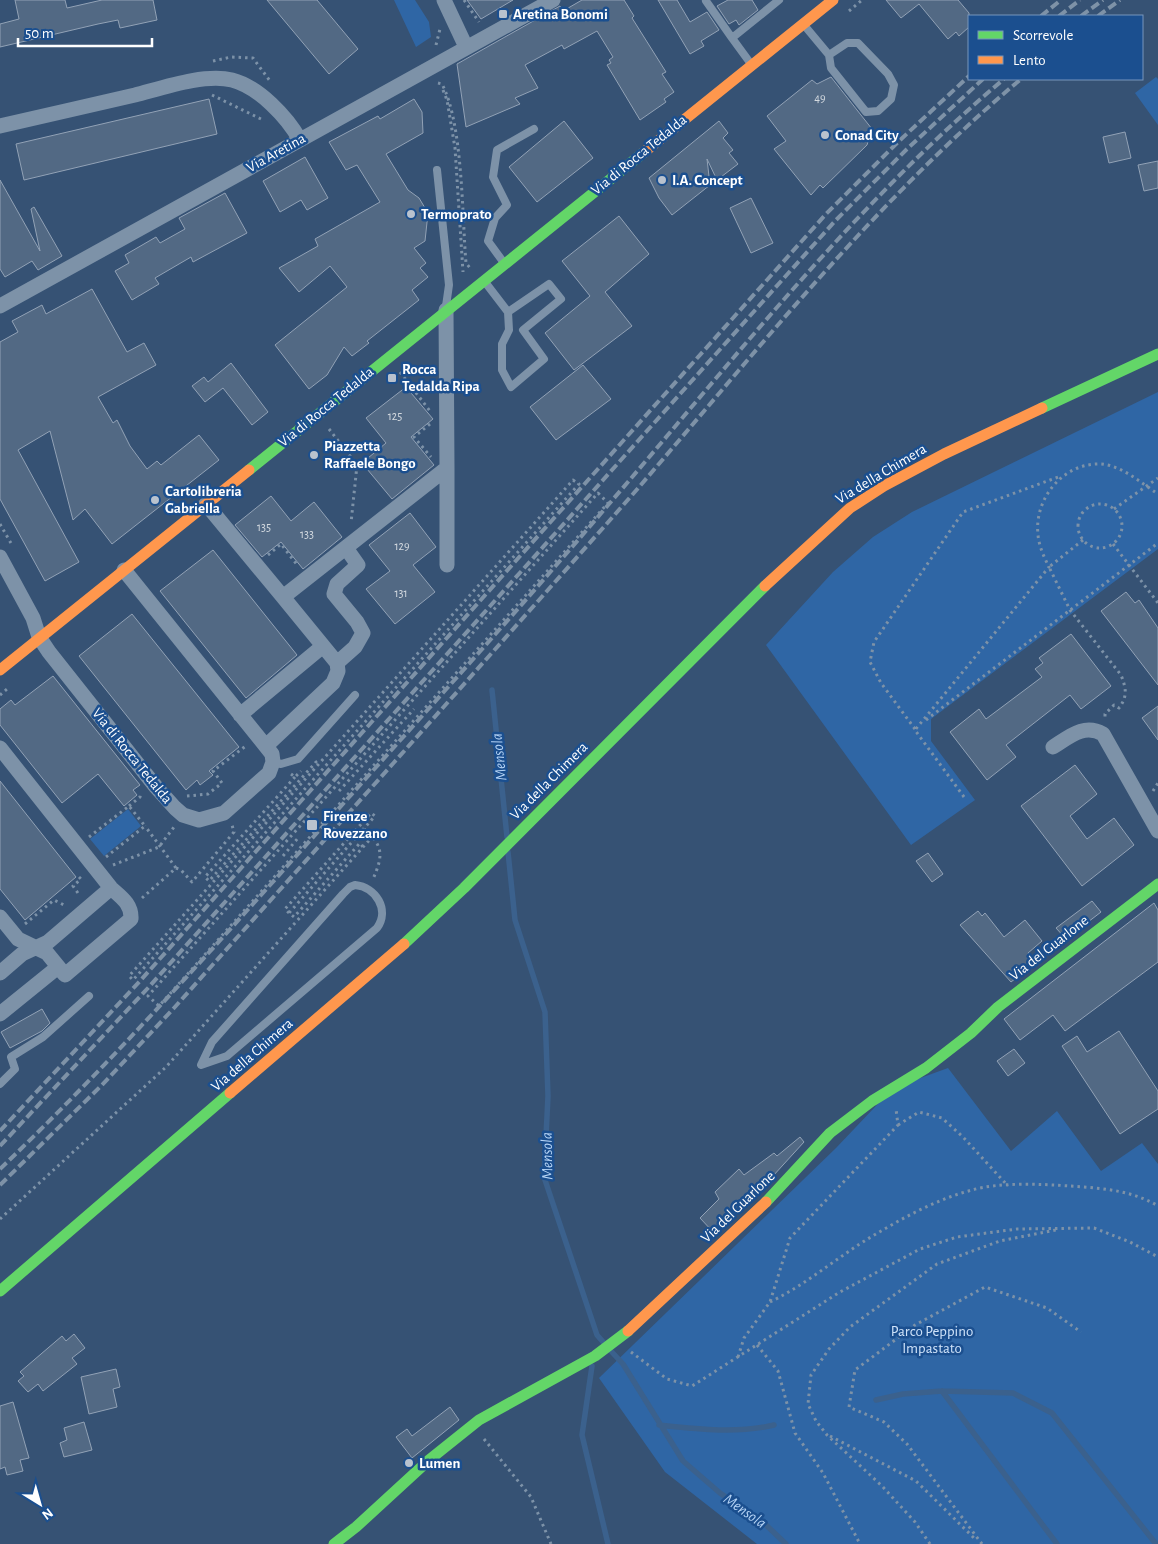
<svg xmlns="http://www.w3.org/2000/svg" width="1158" height="1544" font-family="'Alegreya Sans',sans-serif">
<rect width="100%" height="100%" fill="#365274"/>
<path fill="#2f66a5" d="M394,0h21l14,22 2,15 -15,10z
M1156,77l2,2v46l-23,-32z
M1158,392v157l-227,170v22l44,59 -64,45 -145,-200 67,-73 40,-35 39,-25z
M128,809l13,17 -37,30 -14,-17z
M948,1068l63,83 46,-40 44,60 41,-28 16,21v380h-401l-92,-72 -66,-94 237,-230 57,-60z"/>
<g fill="none" stroke-linecap="round" stroke-linejoin="round">
<path stroke="#3b618d" stroke-width="5.5" d="M492,690l15,147
M508,852l7,68 30,92 3,84 -4,81 53,158 7,8
M610,1350l13,14 60,97 37,32 46,32 20,19
M592,1366l-10,69 26,109
M942,1391l115,153
M876,1400l27,-6 39,-3 71,2 39,20 104,131
M659,1425c37,4 78,9 115,0"/>
</g>
<path fill="#526984" stroke="#92a2b6" d="M15,0h50l2,8 35,-8h51l4,20 -37,8 -2,-8 -20,4 -98,23v-23l19,-5z
M267,0h50l41,49 -29,25z
M467,0h46l-32,19z
M582,0h42l10,16 -2,2 34,54 -4,2 12,18 -10,7 2,3 -26,18 -33,-55 4,-2 -2,-3 4,-3 -16,-26 -33,18 -2,-4 -37,20 13,23 -23,10 5,6 -54,23 -9,-63 103,-58 3,5z
M658,0h19l13,22 17,-10 12,18 -18,11 3,5 -14,8z
M728,0h24l6,10 -19,15 -3,-5 -7,4 -12,-18z
M886,0h72l11,13v14l-10,9 -3,-4 -8,7 -29,-35 -18,14z
M831,77l41,52 -5,16 -44,43 -3,-3 -9,10 -37,-46 12,-8 -19,-25 45,-36 5,4z
M209,99l8,35 -193,46 -8,-36z
M414,99l8,13 1,21 -37,21 22,36 11,8 9,15 -3,28 -11,7 12,15 -6,5 8,9 -16,13 7,10 -52,41 2,2 -17,13 -8,-9 -17,28 -18,14 -34,-44 72,-58 -17,-21 -31,26 -20,-24 39,-22 -3,-7 65,-37 -23,-37 -11,5 -17,-28 49,-26 2,3z
M564,121l29,37 -56,44 -28,-35z
M719,121l9,12 -5,5 10,12 -4,3 9,11 -21,16 -10,-21 3,26 -38,30 -13,-17 -10,-20z
M1125,132l6,26 -22,5 -6,-26z
M305,157l23,41 -21,12 -6,-10 -21,12 -17,-31z
M1158,161v27l-14,3 -6,-26z
M0,180l40,71 -9,-42 3,-2 28,49 -24,14 -6,-9 -27,16 -5,-8z
M225,193l22,40 -54,29 -2,-5 -36,21 4,6 -27,16 -17,-29 14,-8 -4,-8 31,-18 4,6 25,-14 -6,-11z
M751,198l22,45 -22,10 -21,-45z
M619,216l30,38 -44,38 27,34 -58,44 -29,-37 45,-37 -28,-35z
M92,289l35,63 17,-9 12,22 -58,32 15,26 4,-3 13,26 17,23 10,-8 4,4 38,-30 20,25 -107,84 -27,-35 -12,11 -23,-89 -32,19 61,112 -34,19 -45,-82v-157l18,-10 -6,-11 30,-16 4,9z
M231,363l37,49 -16,13 -29,-37 -18,14 -13,-16 12,-9 4,5z
M583,365l28,34 -55,41 -26,-33z
M406,387l27,32 -22,18 23,28 -42,34 -30,-36 24,-20 -20,-25z
M271,496l20,25 23,-19 28,35 -39,32 -22,-27 -19,15 -27,-32z
M410,513l26,34 -23,18 22,27 -40,32 -29,-35 24,-18 -21,-26z
M213,550l84,105 -51,43 -86,-107z
M1126,592l9,11 4,-3 19,28v57l-57,-74z
M132,614l107,133 -30,24 4,4 -13,10 -3,-5 -11,10 -107,-134z
M1071,634l40,52 -30,23 -11,-14 -64,50 10,12 -29,23 -37,-48 29,-23 7,10 56,-42 -7,-8 8,-6 -4,-5z
M53,676l87,109 -7,5 4,5 -13,11 -26,-32 -36,29 -62,-78v-16l11,-9 4,5z
M1158,706v34l-16,-22z
M1075,765l22,29 -27,22 17,23 27,-21 20,27 -52,41 -61,-80z
M0,781l76,96 -51,43 -25,-31z
M928,853l15,21 -11,8 -16,-21z
M1092,901l9,11 -35,27 -10,-11z
M1154,903l4,7v52l-93,69 -12,-16 -33,25 -16,-21z
M978,911l4,5 3,-3 19,24 21,-17 17,21 -14,12 7,10 -24,19 -51,-57z
M42,1009l8,14 -8,8 -32,17 -9,-16z
M1119,1031l39,60v18l-38,25 -58,-88 15,-10 10,16z
M1014,1049l11,14 -17,13 -11,-15z
M800,1137l4,5 -42,46 -48,45 -14,-15 19,-19 -4,-7 24,-23 5,6 30,-22 3,3z
M74,1334l11,14 -13,10 5,6 -34,27 -5,-7 -10,8 -10,-11 6,-5 -4,-4 42,-36 4,5z
M116,1369l4,18 -7,2 4,18 -28,7 -8,-37z
M13,1402l16,56 -9,2 3,11 -16,4 -2,-8 -5,2v-63z
M450,1407l9,13 -47,38 -16,-21 11,-8 5,7z
M84,1422l8,28 -28,7 -4,-14 7,-3 -3,-12z"/>
<g fill="none" stroke-linecap="round" stroke-linejoin="round">
<path stroke="#7d92a8" stroke-width="3" stroke-dasharray="2.5 4" stroke-linecap="butt" d="M464,0l15,22
M849,11l13,-11
M436,45l4,-16
M213,61l18,-4 22,1 17,23
M438,83l4,1c21,40 20,132 24,179l4,5
M443,90l4,10 8,48 8,124
M212,95l51,25
M400,372l30,39
M430,424l-16,13 17,20
M329,429l28,36 -6,58
M573,480l6,4 -446,496 -4,-4z
M598,493l10,10 -449,503 -11,-10z
M1078 526a22 22 0 1 1 44 0a22 22 0 1 1-44 0Z
M1114,509l44,-31
M0,524l12,21
M1083,540l-34,27 21,43 51,65c5,13 7,21 -2,33l-5,-3 -9,9v4
M1113,544l45,59
M268,555l13,-11 17,22
M0,695l7,-6
M926,720l232,-177
M915,729l-34,-46 -11,-21 4,-20 89,-130 98,-36
M291,774l4,3 6,-6
M295,777l-90,100 4,4 107,-119 -3,-3
M339,791l75,-82
M1153,791l5,-8
M187,796l21,-2 14,-11 -9,-12 34,-26
M964,797l-49,-67 134,-163c-5,-10 -10,-21 -11,-32 -4,-35 23,-70 59,-71 22,-1 44,19 61,30
M129,806l11,-9 1,-5
M364,829c20,17 19,27 9,50
M89,837l40,-31 16,20 -39,31
M283,856l15,-18
M113,865l46,-18 15,-20
M176,868l5,2 11,12 42,-50 -2,-7
M79,877l2,2 -8,7 7,10
M142,898l34,-30 -31,-42
M289,913l-4,-4 86,-96 4,3 -86,97 5,4 66,-74 3,4
M25,924l29,-24 12,6
M898,1125l21,-13 23,6 21,19 45,49
M0,1219l166,-152 207,-231
M770,1302c35,-17 64,-42 96,-62 33,-20 68,-40 106,-50 27,-8 70,-6 98,-4 30,2 62,4 88,20
M757,1345l21,26 17,62 28,40 37,71
M631,1352l36,27 25,7 148,-94 80,-43 37,-12 60,-8 77,-1 36,14 28,15
M738,1357l6,-19 26,-36 20,-64 108,-113 -2,-16
M830,1436l86,45 60,59
M484,1439l47,58 20,47
M930,1544l-15,-22 -33,-36 -55,-51 -11,-14 -8,-17 3,-29 18,-26 21,-22 87,-63 63,-23 56,-11
M982,1544l-75,-100 -23,-22 -35,-15 6,-37 60,-45 70,-38 62,21 34,24"/>
<path stroke="#7d92a8" stroke-width="8" d="M706,1l26,37
M804,25l25,30 2,13 35,44 12,-1 13,-12 3,-14 -6,-11 -30,-31h-11l-18,12
M751,64l-19,-26 47,-38
M437,170l12,115 -3,21
M504,263l-16,-22 7,-23 12,-13 -14,-28 4,-27 37,-21
M485,282l23,30 41,-28 12,15 -38,31 21,29 -33,28 -9,-17v-26l7,-14 -1,-18
M273,762l8,2 17,-5 57,-64
M355,885c21,2 35,25 22,43l-150,128 -26,9 11,-23 131,-148 7,-7z
M0,1084l15,-15 -4,-12 32,-20 46,-41"/>
<path stroke="#7d92a8" stroke-width="15" d="M444,0l22,47
M0,126c45,-10 90,-21 135,-31 27,-7 70,-22 97,-15 27,7 55,37 68,60
M0,306l553,-306
M447,468v97
M206,504l77,93 164,-129 -1,-158
M0,557l33,61 6,19 10,15 107,135 19,21 8,7 16,5 25,-7 45,-40 4,-11 -1,-8 -148,-184
M337,663l18,-16 8,-14 -6,-11 -23,-28 3,-10 21,-19 -12,-17
M240,715l83,-69
M266,746l67,-63 5,-12 -1,-8 -54,-66
M1053,747c16,-10 31,-24 50,-13l55,97
M0,748l111,140c10,9 21,16 20,31l-66,56 -18,-22 -29,-14 -18,-22
M0,973l22,-19 26,-12 63,-54
M0,1014l58,-47"/>
<path stroke="#63d668" stroke-width="11" d="M1042,408l116,-54
M249,470l394,-317
M404,944l60,-56 301,-302
M766,1202l64,-69 42,-32 54,-33 45,-35 27,-26 160,-123
M0,1291l230,-198
M334,1544l22,-17 73,-67 50,-40 116,-64 33,-25"/>
<path stroke="#ff974d" stroke-width="11" d="M643,153l190,-153
M765,586l85,-78 34,-22 60,-32 98,-46
M0,670l249,-200
M230,1093l174,-149
M628,1331l138,-129"/>
<path stroke="#7e92a7" stroke-width="4" stroke-dasharray="9 4" stroke-linecap="butt" d="M1041,16l20,-16
M1059,16l21,-16
M1081,16l22,-16
M1098,16l22,-16
M0,1131l140,-150 686,-767 72,-72 71,-66
M0,1146l148,-158 687,-767 72,-72 76,-70
M0,1169c108,-103 207,-214 307,-325 101,-113 204,-225 302,-340 126,-146 247,-301 395,-425
M0,1185l102,-100 72,-77c153,-171 307,-342 459,-514 124,-143 242,-293 388,-415"/>
</g>
<g fill="#b9c2ce" stroke="#1b4f8f" stroke-width="2">
<rect x="498" y="9" width="10" height="10" rx="2.5"/>
<circle cx="825" cy="135" r="5"/>
<circle cx="662" cy="180" r="5"/>
<circle cx="411" cy="214" r="5"/>
<rect x="387" y="373" width="10" height="10" rx="2.5"/>
<circle cx="314" cy="455" r="5"/>
<circle cx="155" cy="500" r="5"/>
<rect x="306" y="819" width="12" height="12" rx="2.5"/>
<circle cx="409" cy="1463" r="5"/>
</g>
<g text-anchor="middle" dominant-baseline="central" stroke-width="5" stroke-linejoin="round" paint-order="stroke">
<g font-size="12" fill="#d4dae0">
<text x="820" y="98">49</text>
<text x="395" y="416">125</text>
<text x="264" y="527">135</text>
<text x="307" y="534">133</text>
<text x="402" y="546">129</text>
<text x="401" y="593">131</text>
</g>
<g font-size="15" font-weight="bold" fill="#fff" stroke="#1b4f8f" text-anchor="start">
<text x="513" y="14">Aretina Bonomi</text>
<text x="835" y="135">Conad City</text>
<text x="672" y="180">I.A. Concept</text>
<text x="421" y="214">Termoprato</text>
<text x="402" y="369">Rocca<tspan x="402" dy="17">Tedalda Ripa</tspan></text>
<text x="324" y="446">Piazzetta<tspan x="324" dy="17">Raffaele Bongo</tspan></text>
<text x="165" y="491">Cartolibreria<tspan x="165" dy="17">Gabriella</tspan></text>
<text x="323" y="816">Firenze<tspan x="323" dy="17">Rovezzano</tspan></text>
<text x="419" y="1463">Lumen</text>
</g>
<g font-size="15" fill="#fff" stroke="#1b4f8f">
<text transform="translate(276 153) rotate(-29)">Via Aretina</text>
<text transform="translate(639 155) rotate(-39)">Via di Rocca Tedalda</text>
<text transform="translate(326 407) rotate(-39)">Via di Rocca Tedalda</text>
<text transform="translate(881 474) rotate(-31)">Via della Chimera</text>
<text transform="translate(132 756) rotate(51)">Via di Rocca Tedalda</text>
<text transform="translate(549 781) rotate(-45)">Via della Chimera</text>
<text transform="translate(1049 948) rotate(-38)">Via del Guarlone</text>
<text transform="translate(252 1055) rotate(-41)">Via della Chimera</text>
<text transform="translate(738 1207) rotate(-44)">Via del Guarlone</text>
</g>
<g font-size="15" fill="#cfe3fa" stroke="#1b4f8f">
<text x="932" y="1331">Parco Peppino<tspan x="932" dy="17">Impastato</tspan></text>
</g>
<g font-size="16" font-style="italic" fill="#b5d3f5" stroke="#1b4f8f">
<text transform="translate(499 757) rotate(-96)">Mensola</text>
<text transform="translate(547 1156) rotate(-91)">Mensola</text>
<text transform="translate(745 1511) rotate(35)">Mensola</text>
</g>
</g>
<rect x="968" y="15" width="175" height="65" fill="#1b4f8f" stroke="#7695bc"/>
<rect x="978" y="31" width="25" height="8" fill="#63d668" stroke="#7695bc"/>
<text x="1013" y="40" font-size="15" fill="#ffffff">Scorrevole</text>
<rect x="978" y="56" width="25" height="8" fill="#ff974d" stroke="#7695bc"/>
<text x="1013" y="65" font-size="15" fill="#ffffff">Lento</text>
<g transform="translate(40 1504) rotate(143)" stroke="#1b4f8f" stroke-width="4" paint-order="stroke">
<path d="M0-4L9 19L0 12L-9 19Z" fill="#ffffff"/>
<text y="-8" font-size="14" font-weight="bold" text-anchor="middle" fill="#ffffff">N</text>
</g>
<path d="M18 38v8h134v-8" fill="none" stroke="#ffffff" stroke-width="2.5"/>
<text x="25" y="38" font-size="15" fill="#ffffff" stroke="#1b4f8f" stroke-width="4" paint-order="stroke">50 m</text>
</svg>
